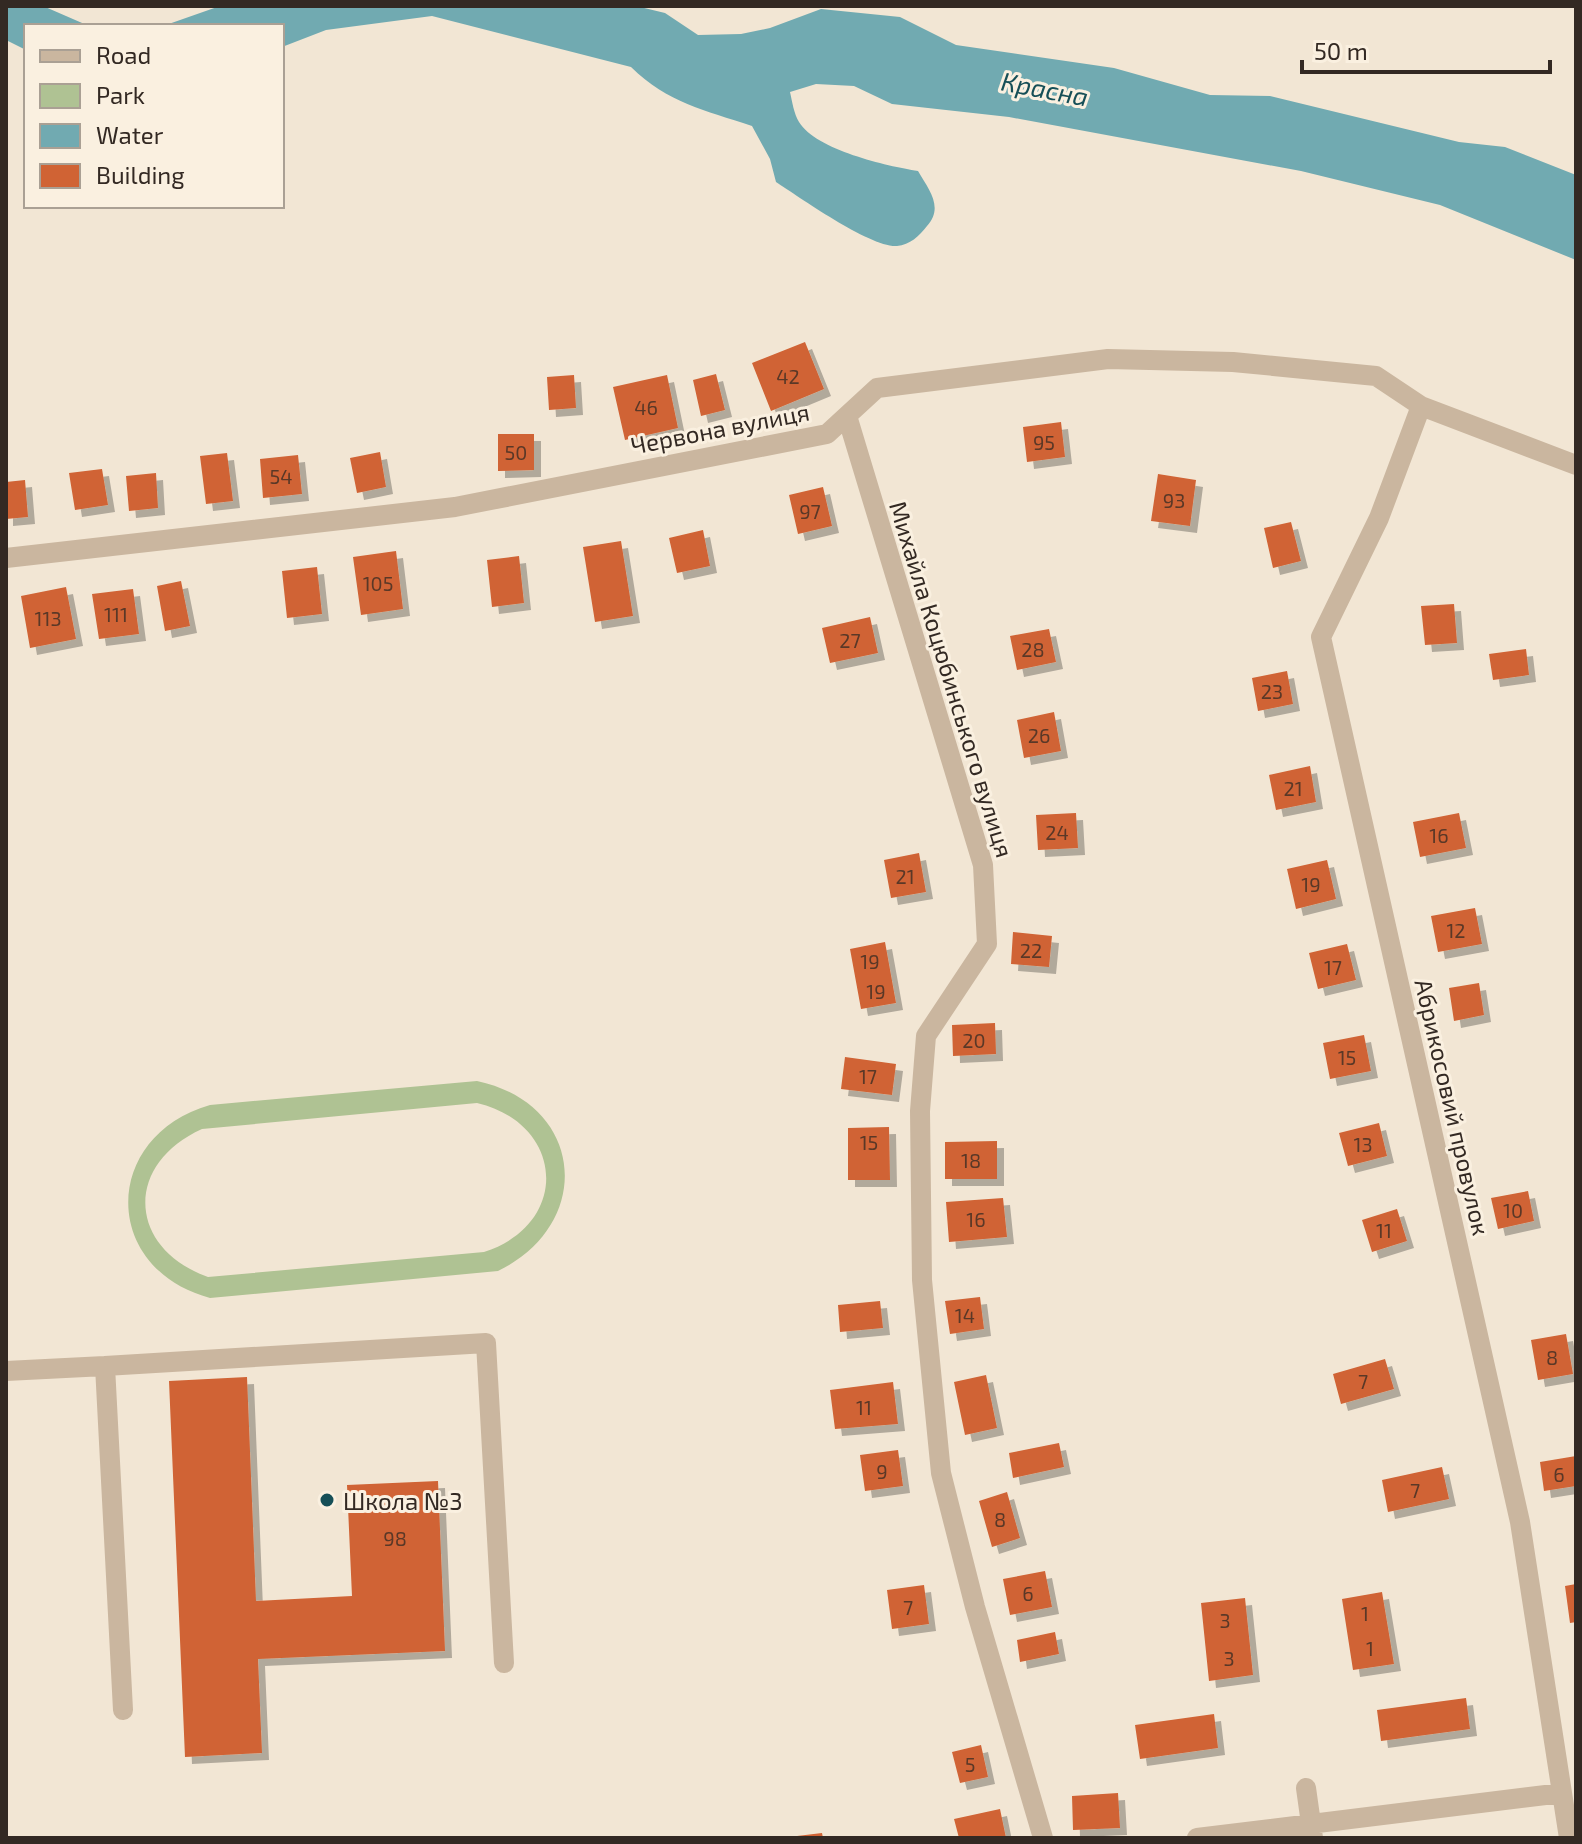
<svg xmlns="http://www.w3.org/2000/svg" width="1582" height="1844" font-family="'Exo 2',sans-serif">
<defs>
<filter id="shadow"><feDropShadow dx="7" dy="7" stdDeviation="0" flood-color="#0004"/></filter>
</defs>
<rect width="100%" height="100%" fill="#f2e6d4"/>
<path fill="#afc293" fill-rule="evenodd" d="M477,1081c108,23 118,143 21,190l-288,27c-110,-30 -108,-162 0,-193zM477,1103c88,21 94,121 7,149l-276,25c-81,-29 -84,-113 -6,-148z"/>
<path fill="#71aab1" d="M6,6h37l46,20h-63v24l-20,-10z
M220,6h416l29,7 33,22 43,-1 29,-6 51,-19 79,8 56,28 158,23 96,27 60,1 189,46 46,5 71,28v85l-136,-55 -139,-34 -292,-54 -117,-13 -38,-18 -38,-2 -26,8c2,9 4,22 9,30 17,28 88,44 119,49 11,19 26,36 9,55 -8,10 -17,19 -30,20 -26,2 -98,-49 -121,-64l-6,-23 -18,-33c-48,-16 -84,-23 -121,-59l-199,-51 -106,14 -44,17v-21h-119z"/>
<path fill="#d06334" filter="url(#shadow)" d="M805,342l19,47 -53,22 -19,-48z
M716,374l9,36 -24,6 -8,-36z
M574,375l2,33 -27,2 -2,-33z
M667,375l11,53 -53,12 -12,-53z
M1061,422l4,35 -38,5 -4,-35z
M498,434h36v36l-36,1z
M380,452l6,35 -29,6 -7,-35z
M227,453l6,48 -27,3 -6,-48z
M298,455l4,39 -39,4 -3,-39z
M102,469l6,36 -33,5 -6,-37z
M156,473l2,35 -29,3 -3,-35z
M1158,474l38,6 -6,46 -39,-5z
M25,480l3,37 -22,2v-37z
M823,487l9,39 -34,8 -9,-39z
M1291,522l10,39 -28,7 -9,-40z
M703,530l7,36 -33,7 -8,-35z
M621,541l12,75 -38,6 -12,-75z
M396,551l7,58 -42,6 -8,-58z
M519,556l5,47 -32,4 -5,-47z
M317,567l5,47 -35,4 -5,-47z
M181,581l9,45 -25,5 -8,-45z
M66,587l10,52 -46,9 -9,-52z
M133,589l6,45 -40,5 -7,-45z
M1454,604l3,39 -32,2 -4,-39z
M870,617l8,36 -48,10 -8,-35z
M1049,629l7,33 -39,8 -7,-34z
M1526,649l3,26 -36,5 -4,-26z
M1287,671l6,33 -35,7 -6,-33z
M1054,712l7,39 -37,7 -7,-38z
M1310,766l6,36 -40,8 -7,-35z
M1076,813l2,35 -40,2 -2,-35z
M1459,813l7,35 -46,9 -7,-35z
M919,853l7,39 -35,6 -7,-38z
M1327,860l9,39 -40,10 -9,-40z
M1475,908l7,36 -44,8 -7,-36z
M1013,932l39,4 -3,31 -38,-3z
M885,942l11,61 -35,6 -11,-60z
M1347,944l9,36 -38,9 -9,-36z
M1479,983l5,32 -30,6 -5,-33z
M995,1023l1,31 -43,2 -1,-31z
M1364,1035l7,36 -41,8 -7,-36z
M845,1057l51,7 -4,31 -51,-6z
M1379,1123l8,33 -39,10 -9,-33z
M889,1127l1,53h-42v-52z
M997,1141v38h-52v-37z
M1528,1191l6,30 -36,8 -7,-31z
M1003,1198l4,39 -58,5 -3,-40z
M1397,1209l10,32 -35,11 -10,-32z
M980,1297l4,32 -34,5 -5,-33z
M880,1301l3,27 -43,4 -2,-27z
M1566,1334l7,40 -35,6 -7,-40z
M1385,1359l9,30 -53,15 -8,-30z
M986,1375l11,53 -32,7 -11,-53z
M247,1377l9,224 96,-5 -5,-111 91,-4 7,170 -187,8 4,94 -77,4 -16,-376z
M893,1382l5,42 -63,5 -5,-39z
M1059,1443l5,24 -51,11 -4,-25z
M898,1450l5,36 -38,5 -5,-36z
M1576,1456v30l-32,5 -4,-29z
M1442,1467l7,32 -61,13 -6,-32z
M1007,1492l13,46 -28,9 -13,-46z
M1045,1571l7,36 -42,8 -7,-36z
M1576,1584v38l-6,1 -5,-37z
M924,1585l5,39 -37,5 -5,-39z
M1382,1592l12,72 -41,6 -11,-71z
M1245,1598l8,77 -44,6 -8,-78z
M1055,1632l4,22 -39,8 -3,-22z
M1466,1698l4,31 -89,12 -4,-31z
M1214,1714l4,34 -78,11 -5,-34z
M981,1745l7,32 -28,6 -8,-31z
M1118,1793l2,35 -47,2 -1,-34z
M1000,1809l6,29h-47l-5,-19z
M822,1833l1,5h-25l-1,-2z"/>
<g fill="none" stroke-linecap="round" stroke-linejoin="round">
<path stroke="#cab69f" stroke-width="20" d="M1421,406l-42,112 -58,119 199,885 49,316
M847,416l136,449 4,79 -61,92 -6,75 2,169 19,193 34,134 68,231
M6,558l449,-51 372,-73 50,-46 231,-29 125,3 143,14 45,30 155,59
M105,1366l381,-23 18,320
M6,1371l99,-5 18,344
M1306,1788l7,50
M1197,1838l365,-45"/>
</g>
<circle fill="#164f57" stroke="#faf0e0" stroke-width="3" cx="327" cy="1500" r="8"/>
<g text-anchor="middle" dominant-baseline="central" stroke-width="6" stroke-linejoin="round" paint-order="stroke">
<g font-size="20" fill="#5a3827">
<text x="788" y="376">42</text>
<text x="646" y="407">46</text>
<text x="1044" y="442">95</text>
<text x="516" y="452">50</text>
<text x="281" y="476">54</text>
<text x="1174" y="500">93</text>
<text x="810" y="511">97</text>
<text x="378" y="583">105</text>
<text x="116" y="614">111</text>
<text x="48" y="618">113</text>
<text x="850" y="640">27</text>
<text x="1033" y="649">28</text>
<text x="1272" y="691">23</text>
<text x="1039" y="735">26</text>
<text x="1293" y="788">21</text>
<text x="1057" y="832">24</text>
<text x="1439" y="835">16</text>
<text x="905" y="876">21</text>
<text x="1311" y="884">19</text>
<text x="1456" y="930">12</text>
<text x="1031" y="950">22</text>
<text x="870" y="961">19</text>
<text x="1333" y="967">17</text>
<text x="876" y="991">19</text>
<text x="974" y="1040">20</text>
<text x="1347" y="1057">15</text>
<text x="868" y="1076">17</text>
<text x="869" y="1142">15</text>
<text x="1363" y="1144">13</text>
<text x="971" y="1160">18</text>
<text x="1513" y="1210">10</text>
<text x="976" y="1219">16</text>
<text x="1384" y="1230">11</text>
<text x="965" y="1315">14</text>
<text x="1552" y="1357">8</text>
<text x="1363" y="1381">7</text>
<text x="864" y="1407">11</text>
<text x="882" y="1471">9</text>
<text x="1559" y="1474">6</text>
<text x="1415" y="1490">7</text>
<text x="1000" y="1519">8</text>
<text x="395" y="1538">98</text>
<text x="1028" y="1593">6</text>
<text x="908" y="1607">7</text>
<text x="1365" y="1613">1</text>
<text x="1225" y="1620">3</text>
<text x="1370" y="1648">1</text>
<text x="1229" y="1658">3</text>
<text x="970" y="1764">5</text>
</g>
<g font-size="24" fill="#332923" stroke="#faf0e0">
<text transform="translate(720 428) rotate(-11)">Червона вулиця</text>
<text transform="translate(952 679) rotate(73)">Михайла Коцюбинського вулиця</text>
<text transform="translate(1453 1107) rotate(77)">Абрикосовий провулок</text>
</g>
<g font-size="24" fill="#332923" stroke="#faf0e0" text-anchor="start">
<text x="343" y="1500">Школа №3</text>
</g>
<g font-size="26" font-style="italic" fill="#164f57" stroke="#faf0e0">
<text transform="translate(1045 88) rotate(11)">Красна</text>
</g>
</g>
<rect width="1582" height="1844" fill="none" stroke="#332923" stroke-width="16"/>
<rect x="24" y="24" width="260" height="184" fill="#faf0e0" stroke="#aaa094" stroke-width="2"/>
<rect x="40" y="50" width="40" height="12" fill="#cab69f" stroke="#aaa094" stroke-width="2"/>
<text x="96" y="64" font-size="24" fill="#332923">Road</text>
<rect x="40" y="84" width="40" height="24" fill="#afc293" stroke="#aaa094" stroke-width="2"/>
<text x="96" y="104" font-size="24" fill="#332923">Park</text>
<rect x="40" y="124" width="40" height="24" fill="#71aab1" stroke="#aaa094" stroke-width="2"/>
<text x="96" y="144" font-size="24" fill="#332923">Water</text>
<rect x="40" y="164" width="40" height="24" fill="#d06334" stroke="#aaa094" stroke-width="2"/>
<text x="96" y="184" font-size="24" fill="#332923">Building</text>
<path d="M1302 60v12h248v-12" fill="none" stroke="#332923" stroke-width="4"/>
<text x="1314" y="60" font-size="24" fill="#332923" stroke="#faf0e0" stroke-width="6" paint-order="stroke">50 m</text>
</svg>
